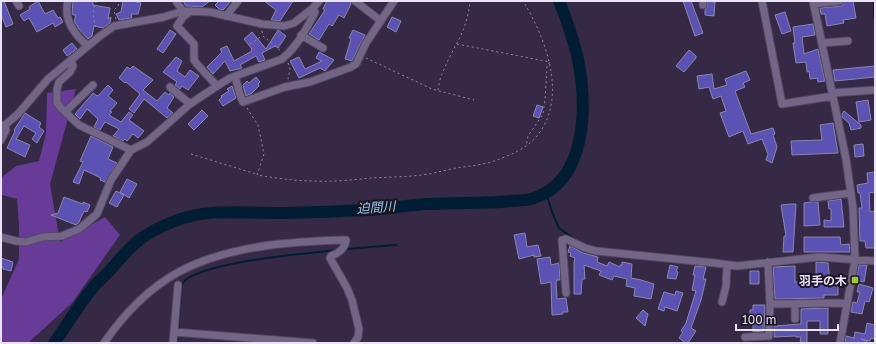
<svg xmlns="http://www.w3.org/2000/svg" width="876" height="344" font-family="'Golos Text','Noto Sans JP',sans-serif">
<rect width="100%" height="100%" fill="#352945"/>
<path fill="#693b98" d="M76,89l-26,95 10,58 45,-25 15,18 -48,68 -44,40h-27v-44l18,-40v-34l-2,-26 -15,-4 -1,-17 15,-12 23,-5 7,-28 1,-40z"/>
<g fill="none" stroke-linecap="round" stroke-linejoin="round">
<path stroke="#001d34" stroke-width="2" d="M874,1v14l1,6
M546,193l6,19 7,16 18,13
M346,249l50,-4
M630,251l95,10
M745,262l39,-5
M178,330l4,-46c13,-22 128,-31 155,-34
M177,343l1,-8"/>
<path stroke="#001d34" stroke-width="12" d="M54,343c14,-19 26,-41 42,-59 5,-5 11,-10 16,-16 8,-9 16,-19 26,-27 11,-9 24,-15 37,-20 33,-13 67,-8 101,-8 31,0 61,-2 91,-3 21,-1 41,-5 61,-6 28,-2 56,0 83,-3 8,-1 16,0 23,-3 54,-18 53,-93 44,-139 -5,-20 -11,-39 -19,-58"/>
</g>
<path fill="#5b52b3" stroke="#8888ac" d="M1,1h3l9,23 -7,3 -5,-13z
M38,1l7,13 8,-4 5,8 2,-1 3,5 -8,5 -2,-4 -16,9 -8,-14 -5,3 -4,-6 10,-6 -1,-2z
M73,1h20v4l17,3 -2,11 3,-2 -1,6 -7,5 -9,-2 -2,10 -4,3 -9,-10 -5,-8 2,-6h-3l-1,-2z
M123,1h13v1l5,1 -3,11h-7l1,4 -13,2 -3,-6 5,-2z
M183,1h27l-8,6 -16,-1z
M219,1h12l-8,9 -4,-1 -4,-4z
M264,1h29l-13,20 -9,-1 5,-10z
M327,1h23l1,3 -7,14 -5,-3 -7,11 -3,-2 -10,16 -10,-6 16,-24 -2,-1z
M683,1h8l12,32 -8,3z
M708,1l7,1 -1,14 -9,-1v-5l2,-3z
M845,1h8l3,17 -13,2 1,3 -17,3 -2,-12h-4l-1,-6 21,-2 2,-1z
M785,12l6,19 -9,3 -7,-19z
M392,17l9,4 -5,11 -9,-5z
M813,24l2,11 -13,2 2,17 14,-5 7,32 -7,1 -1,-4 -7,1 -1,-8 -2,1 -1,-10 -10,1 -3,-20h2l-2,-16z
M170,30l6,4 -13,19 -6,-4z
M278,30l8,6 -8,12 -3,-2 -13,7 3,7 -6,2 -3,-6 -16,9 2,3 -12,3 -5,-10 -12,13 -6,-7 15,-15 -2,-3 7,-3 7,15 18,-10 -1,-2h1l-8,-10 8,-7 14,17z
M353,30l12,5 -13,26 -7,-2 6,-20 -2,-1z
M72,43l5,6 -10,7 -4,-6z
M689,50l7,6v2l-12,14 -8,-6z
M319,52l15,8 -9,11 -5,-3 -21,10 -9,-17 9,-4 6,12 17,-8 -6,-3z
M176,57l6,4 -5,10 8,6 5,-7 9,6 -11,14 -6,-4 -2,3 -5,-4 2,-3 -14,-10z
M133,66l20,14 -10,10 14,11 8,-9 4,3 1,-2 4,4 -7,11 6,5 -6,5 -23,-19 -10,14 -5,-4 11,-15 -14,-12 -1,1 -6,-5 8,-11 3,2z
M875,66v11l-40,4 -2,-11z
M746,71l4,9 -7,3 2,4 -10,4 16,43 22,-6 2,6 -2,1 4,12 -5,16 -6,-3 2,-6 -6,-15 -14,5 -5,-13 -14,6 -9,-24 6,-2 -5,-15 -8,3 -4,-12 -10,2 -2,-13 15,-2 2,15 13,-4 -2,-6z
M256,77l4,5 -2,2 1,2 -7,7 -6,3 -3,-11 4,-4 2,2z
M108,85l5,5 -5,6 9,7 -7,8 2,1 -3,3 12,7 8,-10 4,3 -4,5 15,11 -6,7 -5,-4 -6,7 -2,-2 -2,2 -10,-5 6,-7 -14,-7 -5,8 -6,-3 4,-8 -11,-10 -7,10 -5,-5 18,-21 4,3 2,-1z
M232,86l4,12 -13,8 -4,-6 3,-3 -1,-1 8,-5 -2,-2z
M868,100l3,20 -12,2 -3,-20z
M537,105l6,2 -4,11 -6,-2z
M202,110l6,6 -14,14 -6,-6z
M844,111l17,14v3l-10,2 -2,-7 -7,-6v-3z
M25,113l16,10 -2,4 5,4 -7,12 -5,-4 4,-6 -12,-7 -8,13 14,6 -5,12 -18,-9 8,-17 -1,-1z
M833,123l5,30 -46,2 -1,-14 31,-1 -2,-15z
M91,136l22,11 -5,12 9,4 -12,19 -5,-2 1,-2 -17,-8 -5,14 -6,-2 10,-20 -3,-1z
M863,144l1,12 -9,1 -1,-12z
M875,172v20l-6,1 1,19 5,-1v37h-9l-1,-7h-5l-1,-33h3l-2,-15h-2l-1,-8 11,-2 -1,-10z
M127,179l10,5 -8,14 -9,-6z
M116,191l8,4 -7,12 -8,-4z
M64,197l16,6 3,1v-2l7,3 -3,7 -3,-1 -5,11 -3,3 -25,-10 7,-2z
M841,199l3,28h-20v-7l7,1v-12h-2l-1,-8z
M810,202h8l2,23 -16,1v-23z
M791,204h5l-3,48h-10l1,-16h2l-5,-31z
M525,233l2,14 11,-2 3,11 -7,1v-2l-15,4 -5,-24z
M804,237h36l1,8 8,-1 1,8h-46z
M570,246l13,7 15,4 -1,5 10,4 2,-4 11,5v-2h2v-3l10,2 -1,14 10,2 13,4 -3,15 -17,-3 1,-8 -9,-2 1,-7 -13,-3 -2,4 -13,-5 2,-4 -17,-6 1,14h-3l-1,15h-7v-32l1,-4 -5,-2 1,-3 -3,-1z
M550,257l1,8 8,-2 1,17h-3l-1,2 1,17 9,-1 2,14h-5v2l-11,1 -1,-33 -10,2 -4,-25z
M1,258l12,4 -2,9 -8,-2v-2l-2,-1z
M816,262l12,1 2,20h8v12h-14v3l-49,1 -2,-32 22,-1v16h21z
M670,265l8,2 -2,4 2,1 -2,7 -9,-1z
M859,265h8l-3,17 -8,-2z
M695,266l11,1 -3,12h3l-5,21 -10,28 5,3 -8,12h-2l-7,-5 4,-6 -2,-1 5,-8 10,-32 -4,-1 3,-15h-2z
M750,271h9v13h-9z
M859,284l14,4 -4,14 -4,-1 -3,13 -11,-2 2,-10 4,1 3,-11h-3z
M676,291l7,2 -6,18 -12,-4 -1,4 -6,-2 6,-17 11,3z
M753,305h12l-1,26 -11,1v-16h-3v-6h3z
M828,308v26h-8v-13h-13v22h-7l1,-6h-5v-1l-22,1v-11l27,-2v-15z
M643,310l5,4 -3,12 -9,-8z
M867,323l8,2v14l-4,-1 -1,3 -9,-2 6,2v2h-22l1,-7 8,2 1,-6 10,2z"/>
<g fill="none" stroke-linecap="round" stroke-linejoin="round">
<defs>
<path id="minor" d="M16,1l3,5
M68,1c-5,18 7,34 20,45
M176,1l7,10
M355,1l26,20
M762,1l20,103 51,-8
M813,1l33,158 7,49 2,52 -15,83
M814,4l26,-3
M703,5v-4
M191,11l-8,6 -6,9 17,18v16l3,4 20,22
M226,16l12,-15
M301,35l22,13
M822,43l26,-2
M71,60l2,6 -3,6 -11,10 -2,7v14l4,5 18,17 52,25
M235,76l5,19 3,7 42,-15 25,-5 41,-15 5,-3 10,-21 28,-42
M170,87l20,17
M832,93l43,-3
M65,112l28,-27
M1,126l4,-1 13,-11 30,-35 52,-43 14,-10 50,-9 19,-6 27,1 52,12 22,2 10,-3 19,-15 6,-7
M1,140l5,-10 -1,-5
M813,198l38,-5
M1,237l15,4 10,1 16,-5 20,-1 17,-7 18,-15 14,-34 20,-30 16,-8 43,-38 27,-18 13,-8 52,-19c15,-12 25,-31 33,-47l-2,-4
M566,293l-4,-53 4,-1 19,9 11,3 119,12 22,3 82,-9 56,4
M722,302l4,-16 1,-21
M770,304l69,-1 8,1
M795,319v-15
M174,332l139,11
M745,337l24,-1 1,-32 -2,-42
M104,343c46,-67 96,-90 175,-99 23,-2 45,-4 67,-4 -1,9 -7,13 -15,16l-1,2 17,30 5,12 7,29 -1,8 -4,6
M173,343l5,-58"/>
</defs>
<use href="#minor" stroke="#524760" stroke-width="9"/>
<path stroke="#9288a0" stroke-width="1" stroke-dasharray="2 3" stroke-linecap="butt" d="M97,1c-7,10 -3,19 0,29
M116,19l-2,-9 4,-4 2,-5
M262,31l1,5 18,15
M250,44l12,-8
M457,44l93,18 -3,4 -2,34 -2,14 -15,22 -2,10
M366,58l66,31 42,11
M288,63l2,6 -2,10
M438,90c1,-6 2,-13 5,-18 11,-28 24,-39 27,-71
M247,108l11,17 6,29 -7,21c19,3 37,6 57,6 19,1 38,-1 57,-3 19,-1 39,-1 58,-4 9,-2 18,-4 27,-6 13,-2 28,-3 41,-8 14,-5 30,-12 39,-23 33,-38 10,-99 -13,-136
M191,154l65,20"/>
<use href="#minor" stroke="#726585" stroke-width="7"/>
</g>
<rect fill="#a0c92b" stroke="#1a1522" stroke-width="1.5" x="851" y="276" width="8" height="8" rx="2"/>
<g text-anchor="middle" dominant-baseline="central" stroke-width="4" stroke-linejoin="round" paint-order="stroke">
<g font-size="12" font-weight="bold" fill="#eae2f5" stroke="#1a1522" text-anchor="end">
<text x="847" y="280">羽手の木</text>
</g>
<g font-size="13" font-style="italic" fill="#9bc9ee" stroke="#1a1522">
<text transform="translate(376 207) rotate(-4)">迫間川</text>
</g>
</g>
<rect width="876" height="344" fill="none" stroke="#eae2f5" stroke-width="4"/>
<path d="M736 324v6h102v-6" fill="none" stroke="#eae2f5" stroke-width="2"/>
<text x="742" y="324" font-size="12" fill="#eae2f5" stroke="#1a1522" stroke-width="3" paint-order="stroke">100 m</text>
</svg>
